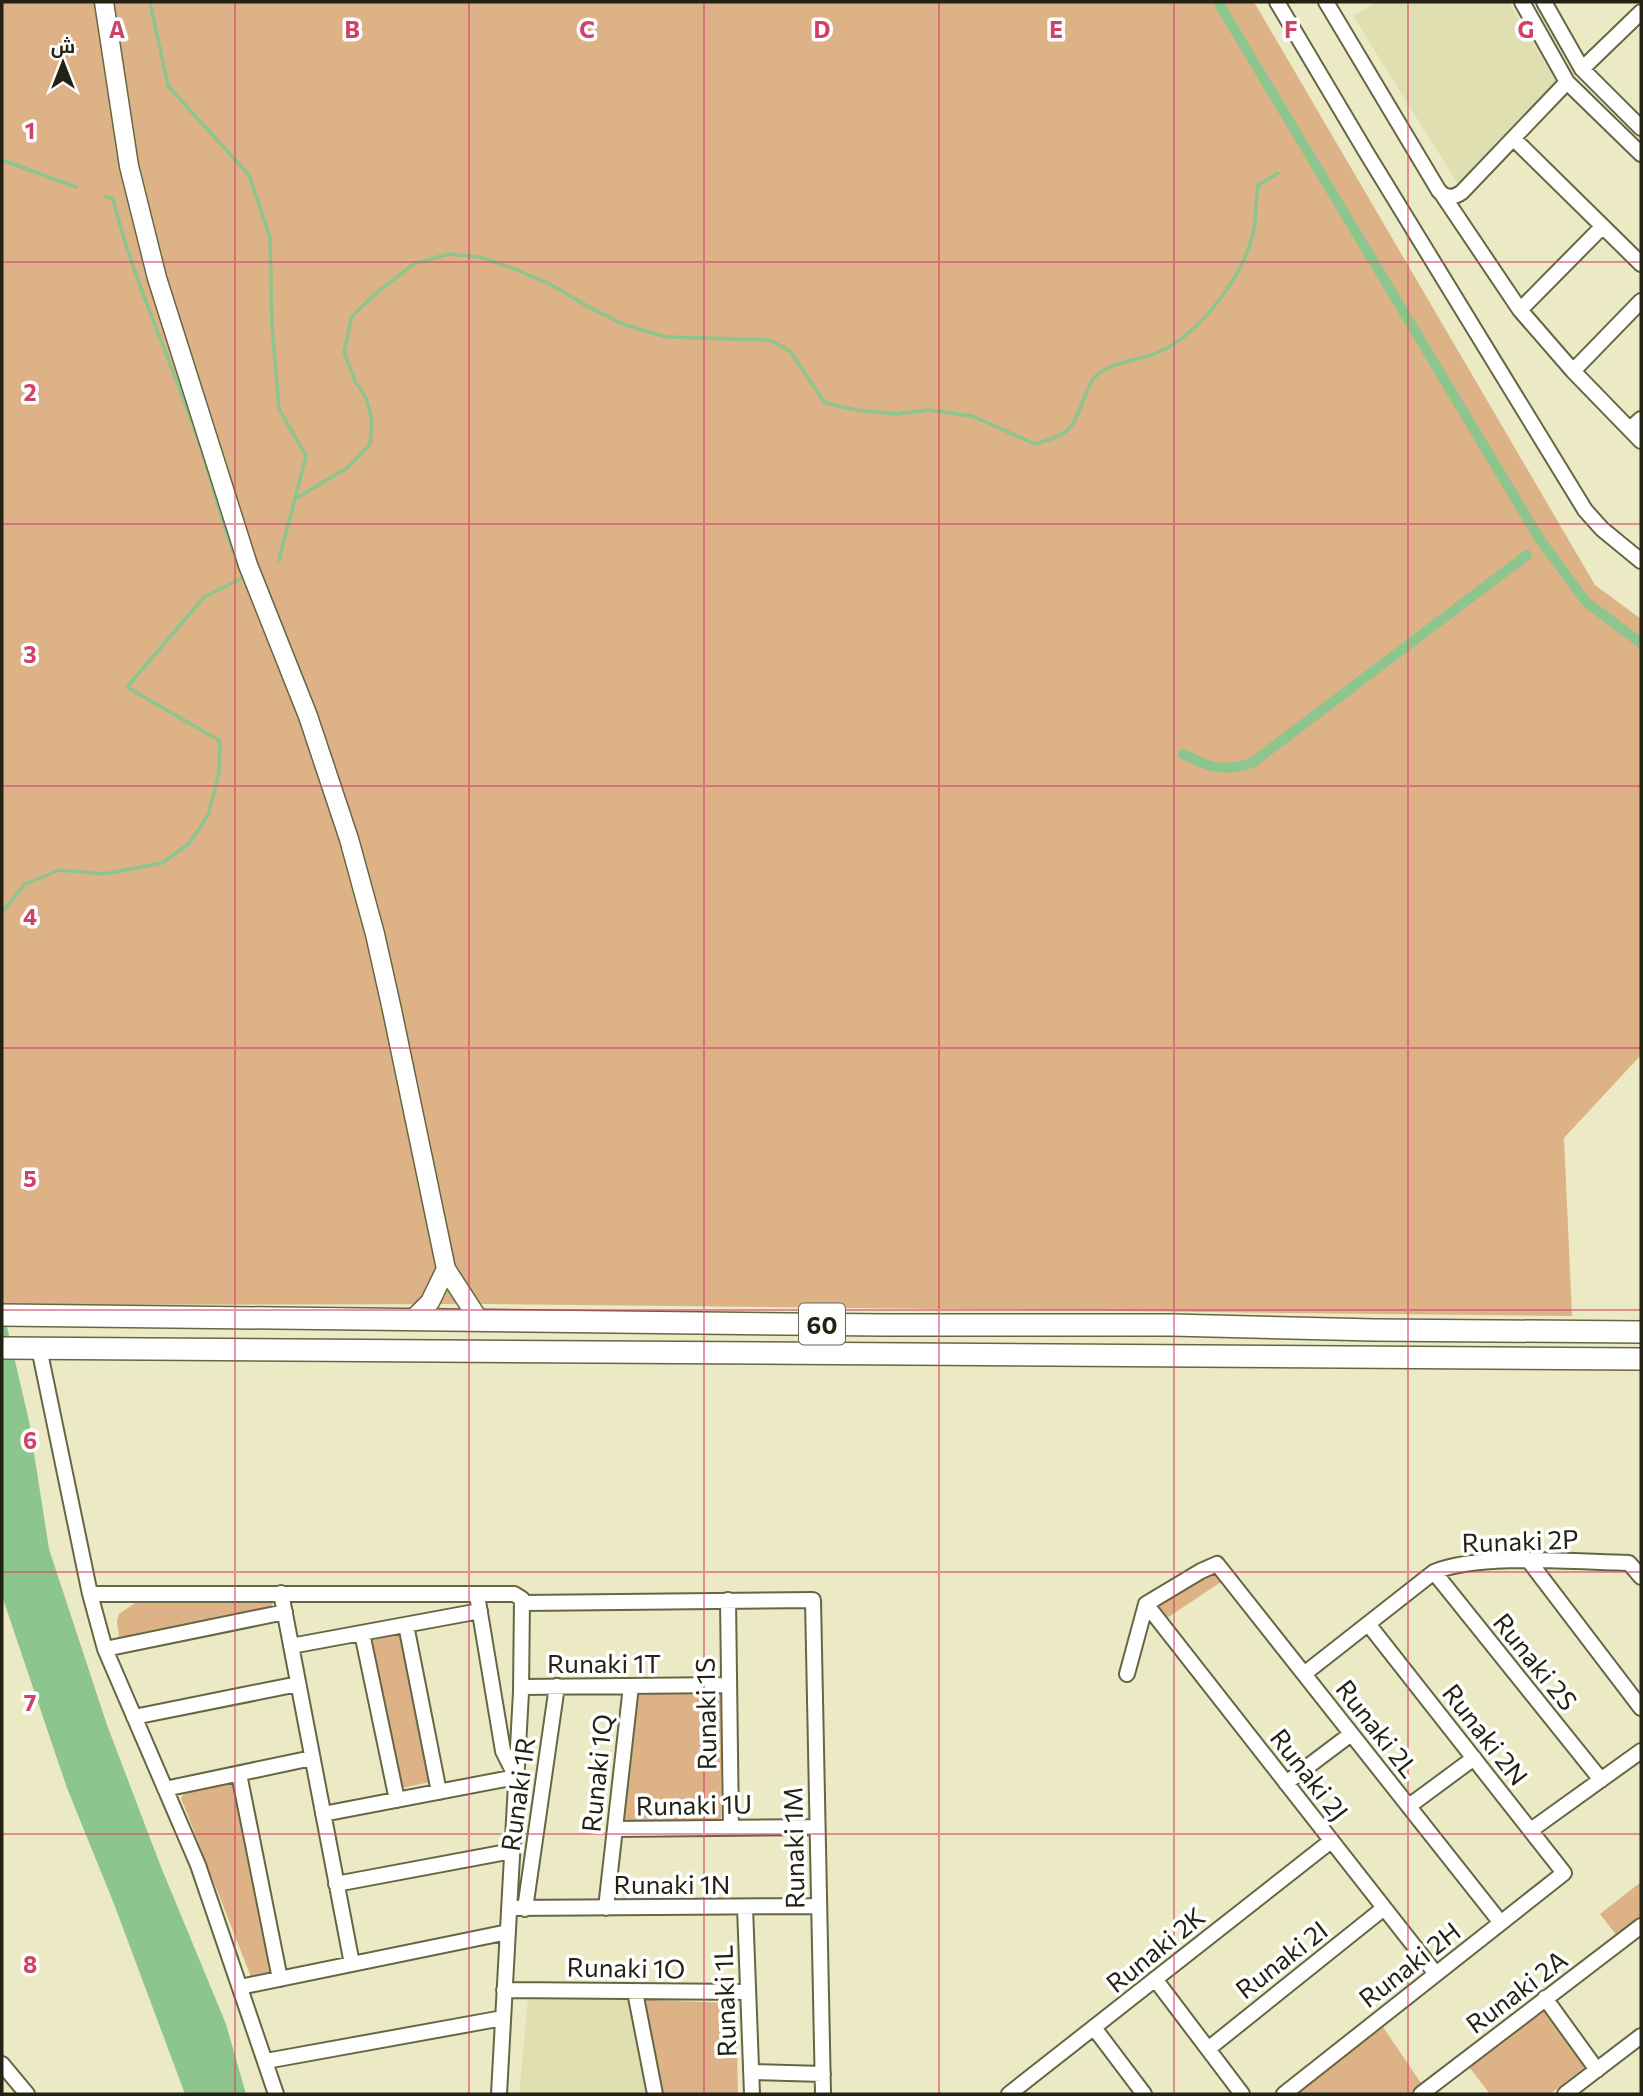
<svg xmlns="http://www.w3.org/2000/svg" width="1643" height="2096" font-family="Commissioner,Cairo,sans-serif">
<rect width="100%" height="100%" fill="#ebeac4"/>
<path fill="#e0dfb2" d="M1377,2h132l48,81 -99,101 -105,-168z
M528,1998h100l18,96h-127z"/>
<path fill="#ddb286" d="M2,2h1252l341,583 46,34v436l-77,83 8,178 -1081,-12 -489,1z
M1212,1572l9,10 -54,36 -9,-13z
M272,1601l1,5 -154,31 -2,-16 2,-7 16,-11z
M399,1634l31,148 -28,6 -30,-148z
M722,1692l-1,130 -97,1 15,-130z
M233,1783l38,191 -20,3 -70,-179 3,-4z
M1641,1882v36l-24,18 -17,-22z
M643,2000l93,3 2,91h-74z
M1544,2010l42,56 -36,28h-60l-21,-27z
M1383,2027l40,59 -11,8h-118z"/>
<path fill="#8cc58d" d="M2,1305l27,116 20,128 58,176 54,142 65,157 20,70h-61l-71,-190 -47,-116 -65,-192z"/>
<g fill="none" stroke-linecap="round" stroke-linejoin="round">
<path stroke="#8cc58d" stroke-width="3.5" d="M150,2l18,84 81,89 21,62 2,89 7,83 27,47 -27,104
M2,160l74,27
M295,499l52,-31 23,-24 2,-24 -6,-22 -11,-17 -11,-29 8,-36 29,-27 33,-25 34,-10 32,3 32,11 38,16 39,23 36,18 42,12 102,3 21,11 35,52 31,7 40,4 33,-4 43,6 63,28c37,-11 36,-13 50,-48 3,-6 5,-14 10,-19 16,-16 44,-16 64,-25 40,-18 81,-72 93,-114 5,-16 3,-36 6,-53l20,-12
M2,912l23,-28 35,-14 44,4 58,-11 27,-19 19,-29 11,-42 1,-32 -93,-54 77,-90 40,-20c-20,-42 -29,-87 -44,-131 -27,-83 -66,-162 -87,-247l-7,-2"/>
<path stroke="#8cc58d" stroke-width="10" d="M1218,2l321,536 47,64 55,41
M1183,754c27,14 40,18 69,9l275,-208"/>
<defs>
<path id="minor" d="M1277,2l89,150 219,358 17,19 39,32
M1326,2l113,189c7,8 15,7 23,1l105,-110
M1522,2l45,80 74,72
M1544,2l38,67 59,59
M1582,69l59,-57
M1514,139l127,125
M1442,194l78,116 53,61 68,70
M1520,310l82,-83
M1573,371l68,-70
M1630,429l11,-10
M39,1348l51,246 15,55 93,216 78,229
M1529,1561l112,147
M1434,1572l167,208
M281,1593l71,371
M90,1594h424l8,5 -1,93 -22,402
M728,1600l3,228
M523,1603l290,-3 10,494
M1146,1604l55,-33 16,-7 284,359
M1146,1604l290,370
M406,1625l33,167
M362,1633l35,167
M291,1646l189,-35
M105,1649l180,-37
M1127,1674l19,-70
M1304,1674l130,-102c47,-19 142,-10 195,-9l12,14
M521,1687l208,-2
M134,1717l164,-33
M239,1774l41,205
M1286,1783l65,-49
M165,1789l147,-31
M1409,1806l65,-48
M323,1814l193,-37 -13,-26 -26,-156
M615,1829l202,-2
M1531,1830l110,-79
M336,1884l176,-33
M745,1907l7,187
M509,1908l310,-2
M606,1908l25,-222
M525,1909l32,-223
M1155,1979l87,115
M240,1987l268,-55
M504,1990l244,2
M635,1992l20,102
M1545,1998l52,72
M1095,2029l49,65
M1208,2049l176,-141
M266,2061l237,-43
M2,2064l25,30
M751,2072l72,2
M1009,2094l322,-253
M1284,2094l280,-221 -195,-248
M1421,2094l220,-168
M1565,2094l76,-58"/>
<path id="major" d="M104,2l25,164 28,112 91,287 60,151 41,123 26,95 17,76 54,259 33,51
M413,1319l17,-17 16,-33"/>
<path id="highway" d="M2,1315l881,10h289l202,5 267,2
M2,1348l1639,11"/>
</defs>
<use href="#minor" stroke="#676644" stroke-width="18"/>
<use href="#major" stroke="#676644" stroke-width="21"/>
<use href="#highway" stroke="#676644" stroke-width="24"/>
<use href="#minor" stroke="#fff" stroke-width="14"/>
<use href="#major" stroke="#fff" stroke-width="18"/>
<use href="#highway" stroke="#fff" stroke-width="21"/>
</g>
<path fill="none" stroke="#d04167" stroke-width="2" stroke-opacity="0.55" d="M235,2v2092M469,2v2092M704,2v2092M939,2v2092M1174,2v2092M1408,2v2092M2,262h1639M2,524h1639M2,786h1639M2,1048h1639M2,1310h1639M2,1572h1639M2,1834h1639"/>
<g text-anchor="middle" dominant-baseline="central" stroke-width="7" stroke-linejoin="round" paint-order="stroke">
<rect fill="#fff" stroke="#65645a" stroke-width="2" x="799" y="1303.5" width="46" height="41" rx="5"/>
<g font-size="24" font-weight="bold" fill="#232214">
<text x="822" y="1324">60</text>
</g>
<g font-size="26" fill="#232214" stroke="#fff">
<text transform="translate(1520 1540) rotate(-2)">Runaki 2P</text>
<text transform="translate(1536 1661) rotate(51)">Runaki 2S</text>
<text x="604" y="1662">Runaki 1T</text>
<text transform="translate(705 1714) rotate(-91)">Runaki 1S</text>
<text transform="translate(1378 1728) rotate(52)">Runaki 2L</text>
<text transform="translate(1486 1734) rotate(52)">Runaki 2N</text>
<text transform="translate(596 1773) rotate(-84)">Runaki 1Q</text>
<text transform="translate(1310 1774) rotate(52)">Runaki 2J</text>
<text transform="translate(517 1794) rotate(-82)">Runaki 1R</text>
<text transform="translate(694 1804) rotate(-1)">Runaki 1U</text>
<text transform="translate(793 1848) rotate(-91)">Runaki 1M</text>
<text x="672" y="1883">Runaki 1N</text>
<text transform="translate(1155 1949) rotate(-39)">Runaki 2K</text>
<text transform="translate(1281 1959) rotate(-38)">Runaki 2I</text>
<text transform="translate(1409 1964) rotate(-38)">Runaki 2H</text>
<text transform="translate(626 1967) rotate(1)">Runaki 1O</text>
<text transform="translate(1516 1991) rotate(-37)">Runaki 2A</text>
<text transform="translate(724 2001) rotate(-92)">Runaki 1L</text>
</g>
</g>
<g font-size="23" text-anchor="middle" font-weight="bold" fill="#d04167" stroke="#fff" stroke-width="7" stroke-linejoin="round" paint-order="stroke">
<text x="117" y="38">A</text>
<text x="352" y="38">B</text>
<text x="587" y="38">C</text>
<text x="822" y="38">D</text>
<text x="1056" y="38">E</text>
<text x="1291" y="38">F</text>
<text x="1526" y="38">G</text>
<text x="30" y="139">1</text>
<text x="30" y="401">2</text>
<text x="30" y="663">3</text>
<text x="30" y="925">4</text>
<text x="30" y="1187">5</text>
<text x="30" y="1449">6</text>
<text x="30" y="1711">7</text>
<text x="30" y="1973">8</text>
</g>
<rect width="1643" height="2096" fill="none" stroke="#232214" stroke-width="7"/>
<g transform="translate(63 63)" stroke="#ffffff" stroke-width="5" paint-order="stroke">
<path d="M0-5L12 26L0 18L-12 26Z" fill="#232214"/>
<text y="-10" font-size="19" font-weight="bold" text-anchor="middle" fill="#232214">ش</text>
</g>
</svg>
